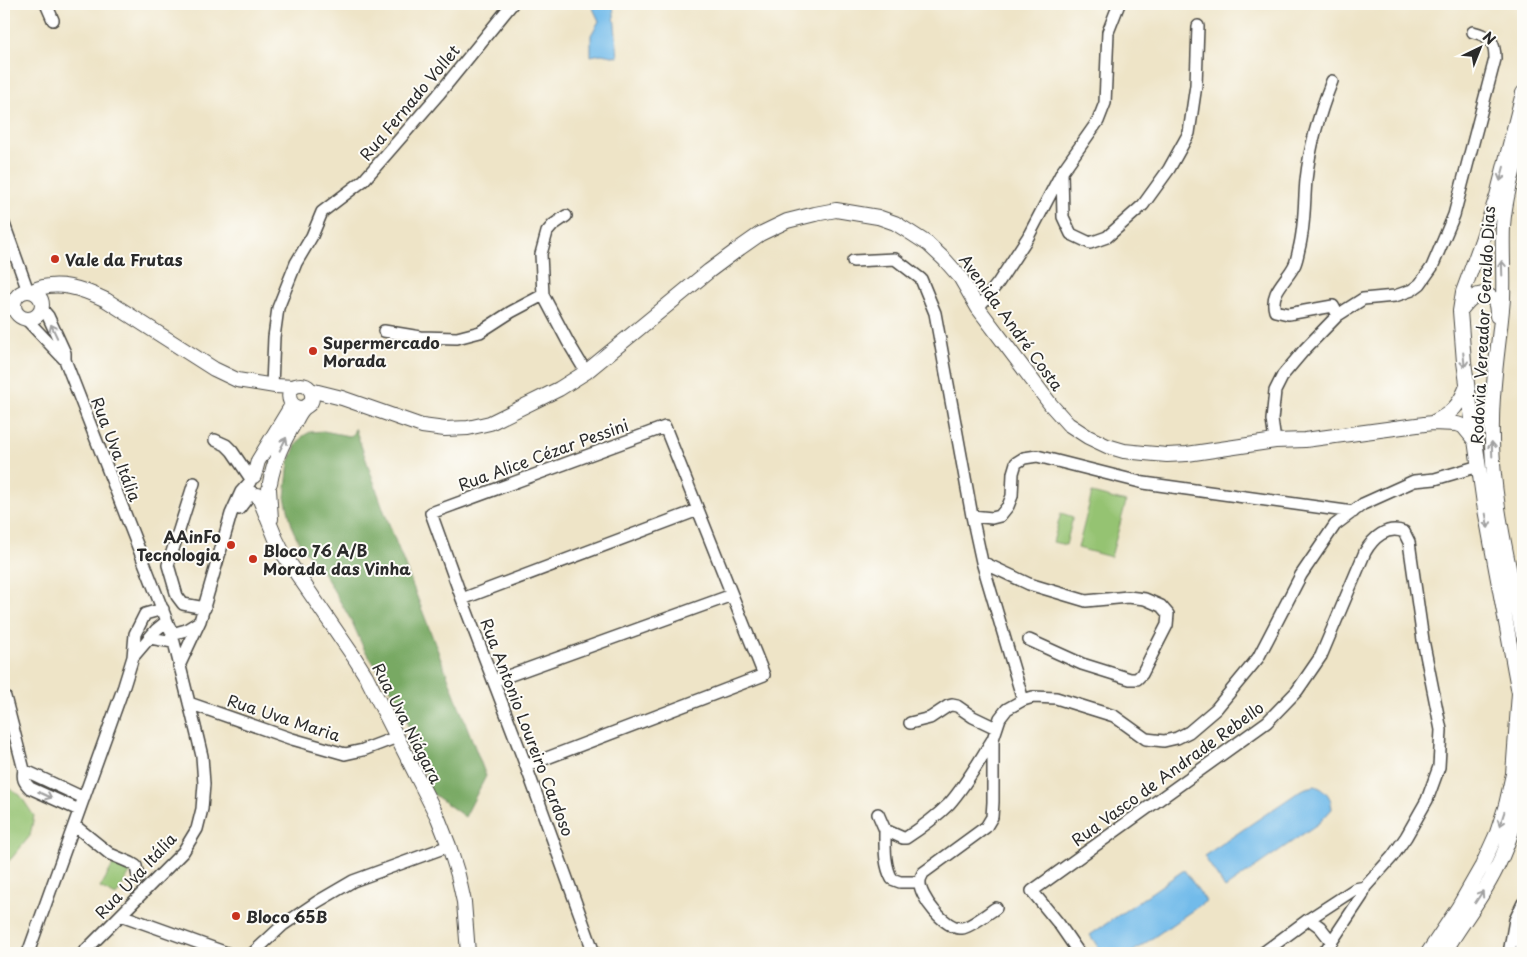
<svg xmlns="http://www.w3.org/2000/svg" width="1527" height="957" font-family="'Playpen Sans',sans-serif">
<rect width="100%" height="100%" fill="#fdfcf7"/>
<filter id="ink" filterUnits="userSpaceOnUse"><feTurbulence type="fractalNoise" baseFrequency=".02" numOctaves="2"/><feDisplacementMap in="SourceGraphic" scale="10" xChannelSelector="R" yChannelSelector="G"/><feConvolveMatrix kernelMatrix="1 2 1 2 8 2 1 2 1" color-interpolation-filters="sRGB"/></filter>
<filter id="wash" filterUnits="userSpaceOnUse"><feTurbulence type="fractalNoise" baseFrequency=".0096" numOctaves="4" result="noise"/><feDisplacementMap in="SourceGraphic" scale="20" xChannelSelector="R" yChannelSelector="G"/><feGaussianBlur stdDeviation="1.12" result="paint"/><feColorMatrix in="noise" values="0 0 0 0 0 0 0 0 0 0 0 0 0 0 0 0 0 1.4 0 .05"/><feComposite in="paint" operator="in"/></filter>
<g filter="url(#wash)">
<rect width="100%" height="100%" fill="#eee4c7"/>
<path fill="#95c372" stroke="#60774e" d="M1092,493l34,9 -15,55 -33,-9z
M1061,513l12,4 -7,28 -13,-3z
M4,786l16,9 14,21 -4,20 -19,23 -7,6z
M117,858l16,10 -17,28 -16,-8z"/>
<path fill="#78a964" stroke="#526a48" d="M355,428l29,83 102,265 -21,41 -36,-26 -5,-24 -14,-32 -5,-25 -41,-61 -12,-27 -29,-50 -22,-26 -8,-16 -8,-33 4,-35 7,-17 7,-9 7,-4 14,-1 25,5 4,-2z"/>
<path fill="#72bbea" stroke="#4e738a" d="M591,4h22l5,53 -17,-3 -10,2v-21l8,-14z
M1315,786c12,4 16,11 17,23l-13,14 -94,65 -21,-32 96,-65 6,-3z
M1184,870l22,31 -75,52h-29l-12,-18z"/>
</g>
<g filter="url(#ink)">
<g fill="none" stroke-linecap="round" stroke-linejoin="round">
<defs>
<path id="minor" d="M46,4l7,16
M1332,81c-13,33 -22,63 -26,99 -2,23 -1,46 -7,69 -1,4 -2,10 -4,15 -7,16 -26,27 -20,47l13,3 45,-8 5,9
M1062,172l1,45 8,17 19,9 17,-6 36,-32 26,-36 20,-36 7,-48 2,-59
M566,216l-13,9 -6,7 -6,22 2,41 25,47 18,30
M4,224l24,67
M853,261l42,-2 26,20 14,34 37,203 10,46 41,138
M978,308l20,-25 30,-46 34,-65 36,-51 7,-18 3,-71 11,-28
M42,309l6,7 17,37v7l107,274 25,101 5,21 2,28 -2,25 -5,20 -14,23 -100,101
M27,320l37,39
M384,331l36,6 37,1 23,-6 31,-20 32,-17
M272,386l2,-49 4,-29 18,-45 16,-27 10,-24 42,-32 74,-85 74,-91
M215,440l11,5 6,6 19,28
M1275,441l-3,-21 3,-29 8,-16 22,-26 33,-34 25,-16 32,-3 17,-6 8,-6 12,-17 22,-52 41,-156c0,-18 -5,-23 -22,-27
M194,483l-26,82 9,31 6,8 22,4
M239,509l13,-17
M972,516l20,2 8,-2 8,-10 4,-10 1,-23 3,-10 8,-5 13,-2 107,27 209,29
M982,562l47,22 57,17 42,-4 17,2 16,7 7,8 -1,11 -25,49 -5,5h-7l-48,-15 -53,-24
M462,599l236,-89
M172,634l14,-4 13,-8
M150,638l23,4
M133,657l23,-27 11,-9
M179,666l21,-45 31,-107 10,-22 9,-10
M494,681l238,-86
M4,697h1l19,73c-2,8 0,12 6,18l49,22
M189,703l103,36 53,15 18,-4 34,-13
M910,723l20,-5 18,-12 4,-1 5,1 16,11 23,11
M526,766l238,-91 -99,-248 -234,86 31,86 64,167 68,187
M24,770l60,28
M878,814l7,16 18,8h3c15,-10 30,-21 43,-34 17,-19 30,-43 44,-65
M74,825l36,29 21,9 5,3 2,11
M885,830c0,17 -1,35 7,49l8,3h20
M996,908c-8,5 -25,19 -34,20 -16,2 -44,-32 -42,-47 0,-3 2,-5 3,-8l63,-46 6,-10 1,-15v-63l7,-21 7,-9 16,-9 10,-3 23,1 58,18 32,23 18,2 13,-3 12,-6 27,-23 42,-51 43,-83 34,-50 28,-21 51,-23 21,-2 44,-13
M121,915l106,38
M1309,919l11,8 11,14
M1515,921l6,14 1,18
M28,953l96,-267 9,-29 2,-23 10,-20 18,-5
M253,953l30,-28 34,-23 36,-21 96,-35
M1079,953l-20,-29 -27,-33 235,-169 30,-31 24,-35 44,-104c8,-14 22,-27 39,-20l5,10 14,98 18,90 -2,37 -12,33 -21,37 -14,20 -27,30 -3,9 -38,57
M1263,953l46,-34 46,-30 10,-2
M1509,953l6,-33 8,-17"/>
<path id="major" d="M1523,137c-8,29 -18,59 -20,89 -1,24 1,48 0,72 -3,41 -11,82 -11,124 -2,72 17,143 31,213
M14 305a14 14 0 1 1 28 0a14 14 0 1 1-28 0Z
M32,291c25,-12 51,-2 74,9l108,69 23,11 38,6 19,1
M1460,311c7,-9 13,-17 25,-17 11,4 12,11 12,22
M310,390l32,8 80,28 23,3 23,-1 22,-5 69,-34 27,-17 123,-101 31,-23 20,-14 27,-13 28,-7 21,-4 42,7 17,6 16,10 17,11 17,16 15,17 18,31 73,97 17,19 20,13 19,9 17,5 20,2 23,2 20,-1 88,-13 30,-1 127,-17 25,1 6,2 13,16
M1434,422c18,-9 25,-16 33,-36
M254,476l4,-15 34,-56
M270,483c4,-23 13,-41 25,-61 2,-4 5,-10 8,-13 4,-4 9,-4 9,-11 1,-7 -4,-13 -11,-13 -16,0 -16,23 2,23
M269,489l2,30
M258,495l18,44 8,16 70,102 12,19 72,142 11,28 9,29 6,27 4,51
M1428,953l30,-45 24,-42 15,-33 9,-28 7,-31 6,-81 -35,-189 -20,-142 -4,-51 3,-19 18,-49 16,-47 26,-103
M1444,953c15,-26 35,-51 49,-78 15,-27 24,-57 30,-87"/>
</defs>
<use href="#minor" stroke="#484742" stroke-width="14"/>
<use href="#major" stroke="#484742" stroke-width="16"/>
<use href="#minor" stroke="#fff" stroke-width="11"/>
<use href="#major" stroke="#fff" stroke-width="14"/>
</g>
<defs><path id="oneway-shaft" d="M-6 0H5M1.5-3L5.5 0L1.5 3" fill="none" stroke-width="1.6" stroke-linecap="round" stroke-linejoin="round" transform="scale(1.25)"/></defs>
<g stroke="#a0a0a0">
<use href="#oneway-shaft" transform="translate(1502 174) rotate(105)"/>
<use href="#oneway-shaft" transform="translate(1502 268) rotate(-92)"/>
<use href="#oneway-shaft" transform="translate(54 331) rotate(-115)"/>
<use href="#oneway-shaft" transform="translate(1464 360) rotate(84)"/>
<use href="#oneway-shaft" transform="translate(283 444) rotate(-63)"/>
<use href="#oneway-shaft" transform="translate(1492 449) rotate(-92)"/>
<use href="#oneway-shaft" transform="translate(1487 521) rotate(80)"/>
<use href="#oneway-shaft" transform="translate(45 795) rotate(24)"/>
<use href="#oneway-shaft" transform="translate(1502 819) rotate(108)"/>
<use href="#oneway-shaft" transform="translate(1479 897) rotate(-57)"/>
</g>
</g>
<g fill="#c8321e" stroke="#fdfcf7" stroke-width="2">
<circle cx="55" cy="259" r="5"/>
<circle cx="313" cy="351" r="5"/>
<circle cx="231" cy="545" r="5"/>
<circle cx="253" cy="559" r="5"/>
<circle cx="236" cy="916" r="5"/>
</g>
<g text-anchor="middle" dominant-baseline="central" stroke-width="4" stroke-linejoin="round" paint-order="stroke">
<g font-size="16" fill="#2b2b2b" stroke="#fdfcf7">
<text transform="translate(409 102) rotate(-50)">Rua Fernado Vollet</text>
<text transform="translate(1012 322) rotate(54)">Avenida André Costa</text>
<text transform="translate(1482 325) rotate(-87)">Rodovia Vereador Geraldo Dias</text>
<text transform="translate(117 449) rotate(69)">Rua Uva Itália</text>
<text transform="translate(543 454) rotate(-20)">Rua Alice Cézar Pessini</text>
<text transform="translate(284 717) rotate(18)">Rua Uva Maria</text>
<text transform="translate(408 723) rotate(63)">Rua Uva Niágara</text>
<text transform="translate(528 727) rotate(69)">Rua Antonio Loureiro Cardoso</text>
<text transform="translate(1167 773) rotate(-36)">Rua Vasco de Andrade Rebello</text>
<text transform="translate(135 875) rotate(-47)">Rua Uva Itália</text>
</g>
<g font-size="16" font-weight="bold" fill="#2b2b2b" stroke="#fdfcf7" text-anchor="start">
<text x="65" y="259">Vale da Frutas</text>
<text x="323" y="342">Supermercado<tspan x="323" dy="18">Morada</tspan></text>
<text x="221" y="536" text-anchor="end">AAinFo<tspan x="221" dy="18">Tecnologia</tspan></text>
<text x="263" y="550">Bloco 76 A/B<tspan x="263" dy="18">Morada das Vinha</tspan></text>
<text x="246" y="916">Bloco 65B</text>
</g>
</g>
<rect width="1527" height="957" fill="none" stroke="#fdfcf7" stroke-width="20"/>
<g transform="translate(1480 48) rotate(43)" stroke="#fdfcf7" stroke-width="4" paint-order="stroke">
<path d="M0-4L9 19L0 12L-9 19Z" fill="#2b2b2b"/>
<text y="-8" font-size="14" font-weight="bold" text-anchor="middle" fill="#2b2b2b">N</text>
</g>
</svg>
